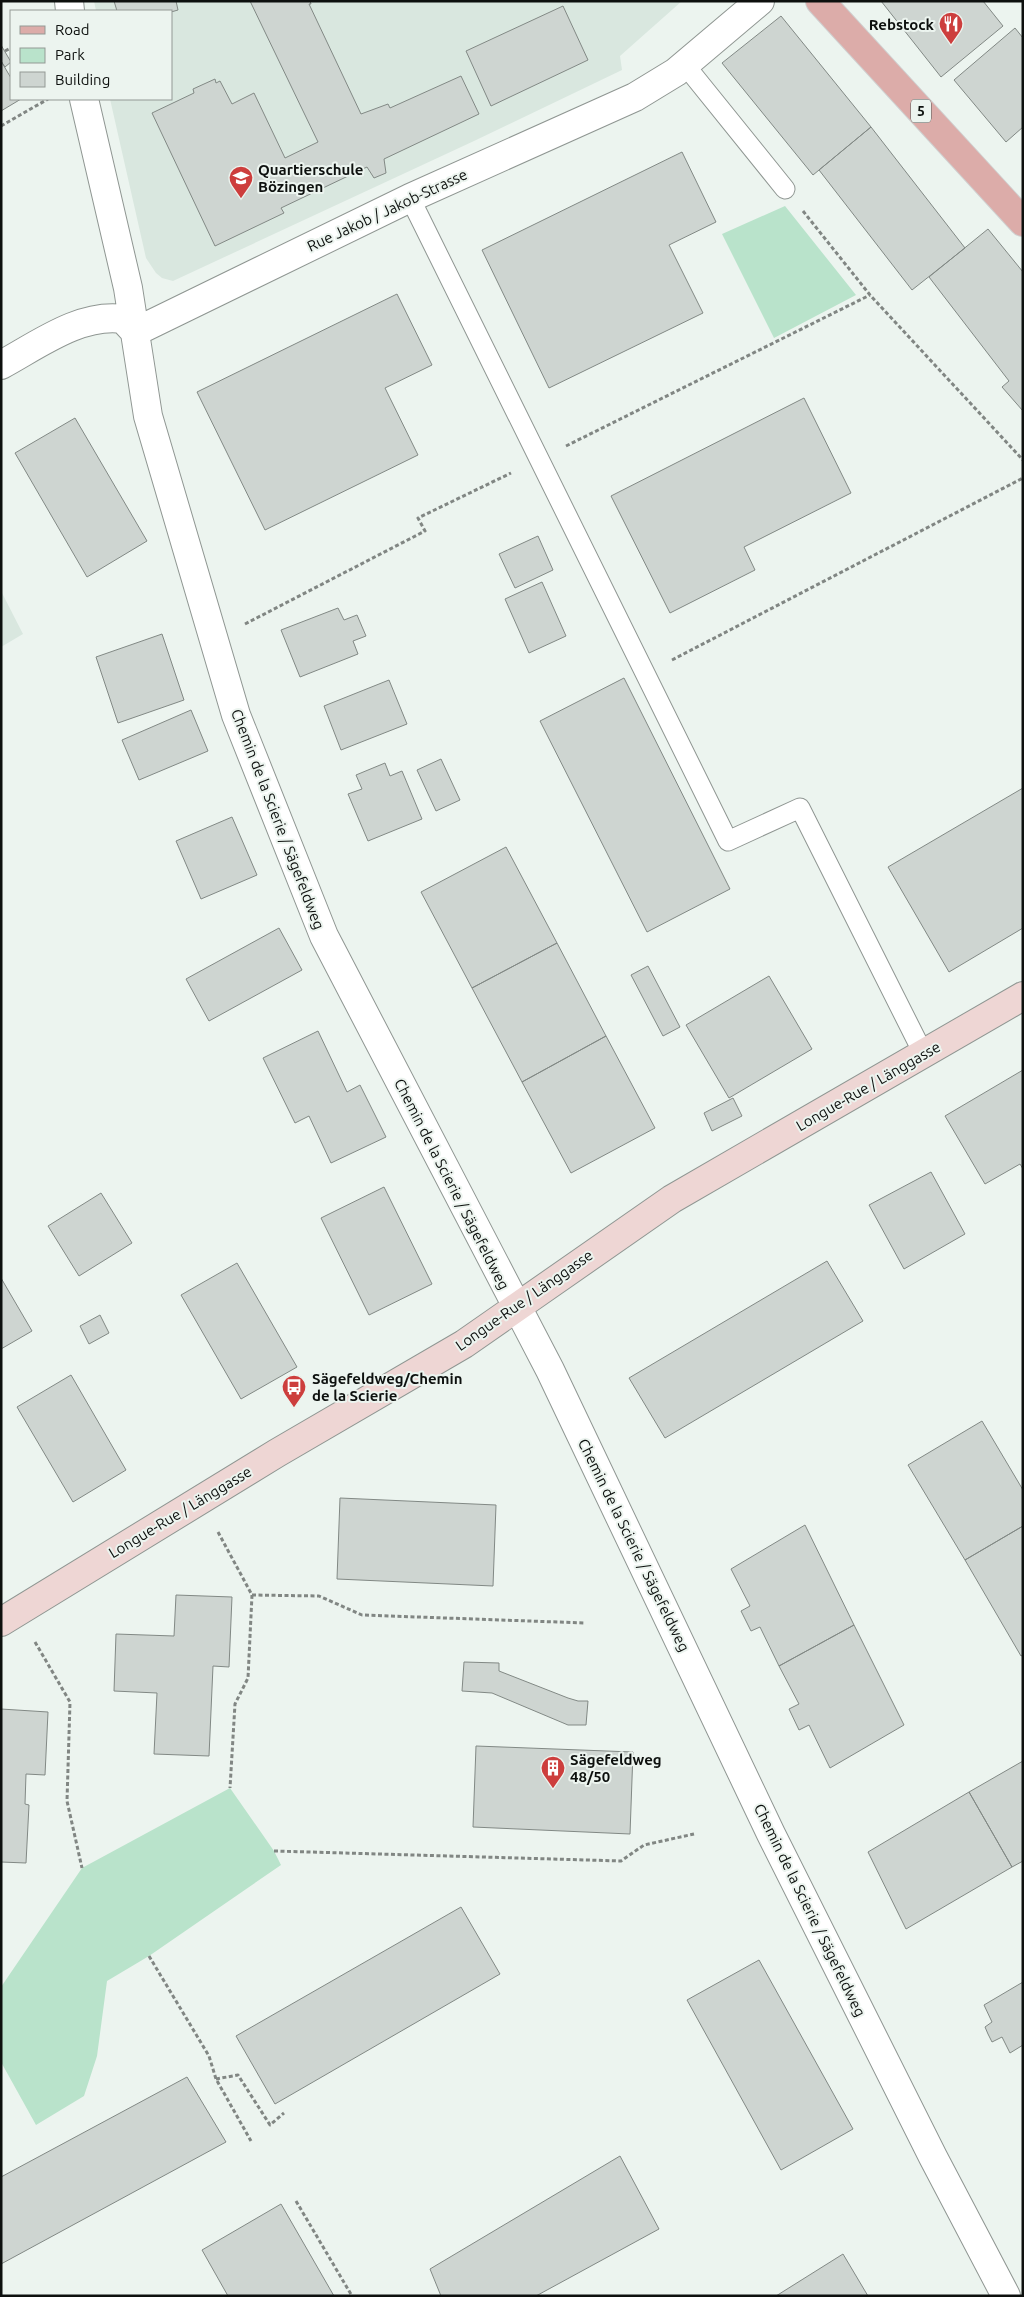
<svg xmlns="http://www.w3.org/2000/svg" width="1024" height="2297" font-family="Ubuntu,sans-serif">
<rect width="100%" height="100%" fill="#ecf4ef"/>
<path fill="#d9e7df" d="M94,1h588l-62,55 2,14 -148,71 -301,140 -11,-3 -6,-5 -10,-15 -36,-159h61v-88h-75z
M1,591l22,43 -22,13z"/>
<path fill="#b9e3cb" d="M785,206l71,89 -82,43 -52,-104z
M230,1788l44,63 7,14 -132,91 -42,25 -10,75 -13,40 -48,29 -35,-63v-75l81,-119z"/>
<path fill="#ced5d1" stroke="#828985" d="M114,1h62l2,9 -7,2 -54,-1z
M250,1h60l1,3h-2l52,110 27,-10 2,4 71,-32 18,38 -95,45 2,14 -12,5 -7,-11 -86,41 3,5 -69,33 -63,-133 42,-20 -1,-4 22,-10 1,4 4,-2 12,23 22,-11 31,65 33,-16z
M881,1h102l20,25 -62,51z
M563,6l25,54 -97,46 -25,-55z
M781,16l90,111 -58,48 -91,-112z
M1015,28l8,10v89l-17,15 -52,-62z
M1,45l10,17 -6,5 -4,-6z
M1,61l10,17v21h10l-20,12z
M871,127l94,121 -53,42 -93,-120z
M682,152l34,70 -47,23 34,68 -154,75 -67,-138z
M988,229l35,43v139l-21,-24 7,-6 -80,-104z
M397,294l35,71 -47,23 33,67 -153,75 -68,-138z
M804,398l47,95 -107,54 11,23 -85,43 -59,-117z
M75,418l72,123 -60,36 -72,-124z
M538,536l15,34 -38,18 -16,-34z
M542,582l24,54 -37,17 -24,-54z
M338,608l6,12 13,-5 9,21 -13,5 5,13 -58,23 -19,-47z
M162,634l22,66 -66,23 -22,-66z
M624,678l106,211 -83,43 -107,-211z
M389,680l18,44 -66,26 -17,-44z
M191,710l17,41 -69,29 -17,-40z
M441,759l19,41 -24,11 -19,-41z
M385,763l5,13 12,-5 20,48 -54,22 -20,-47 14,-5 -6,-14z
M1023,788v140l-74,44 -61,-105z
M232,817l25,58 -56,24 -25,-58z
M506,847l51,96 -85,45 -51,-96z
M279,928l23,42 -93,51 -23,-42z
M557,943l49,93 -84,46 -50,-94z
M648,966l32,61 -17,9 -32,-61z
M769,976l43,73 -83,49 -43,-73z
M318,1031l29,61 13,-7 26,52 -55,26 -22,-47 -14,7 -32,-65z
M606,1036l49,92 -84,45 -49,-91z
M1023,1070v99l-3,-5 -35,20 -40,-68z
M733,1098l9,18 -30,15 -8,-18z
M931,1172l34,62 -61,35 -35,-64z
M384,1187l48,97 -63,31 -48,-97z
M101,1193l31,50 -53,33 -31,-50z
M827,1261l36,60 -198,117 -36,-60z
M237,1263l60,104 -56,32 -60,-104z
M1,1278l31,53 -31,18z
M100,1315l9,18 -20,11 -9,-18z
M71,1375l55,95 -53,32 -56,-95z
M982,1421l41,69v36l-58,34 -57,-95z
M340,1498l156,7 -3,81 -156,-7z
M805,1525l49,100 -75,41 -19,-39 -9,4 -10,-20 9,-5 -19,-37z
M1023,1526v129l-2,1 -56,-96z
M176,1595l56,2 -3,70 -16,-1 -4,90 -55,-2 3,-61 -43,-2 2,-57 58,2z
M854,1625l50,100 -74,43 -21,-43 -10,5 -10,-21 10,-5 -20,-38z
M464,1662l35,1v8l69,27 10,3h10l-2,24h-18l-76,-32 -30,-2z
M1,1709l47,3 -3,63 -19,-1 -1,30 4,1 -3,58 -25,-1z
M476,1746l157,6 -3,82 -157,-7z
M1023,1761v100l-11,6 -43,-75z
M969,1792l43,75 -106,62 -38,-77z
M461,1907l39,67 -225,130 -39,-68z
M759,1960l94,169 -72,41 -94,-170z
M1023,1982v63l-13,8 -8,-16 -10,5 -4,-8 -3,-7 7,-5 -8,-17z
M187,2077l39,65 -225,122v-87z
M620,2156l39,73 -123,67h-95l-11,-27z
M281,2204l53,92h-106l-26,-46z
M843,2254l25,42h-92z"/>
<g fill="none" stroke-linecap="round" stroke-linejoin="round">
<defs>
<path id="lane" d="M685,65l100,124
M410,198l318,643 72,-33 123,245"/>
<path id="street" d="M69,1l1,10
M84,99l44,189 20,128 88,299 88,221 226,434 221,464 162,323 73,139
M135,332l275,-134 225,-101 41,-25 84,-71
M1,365c37,-20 79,-52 122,-46l12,13"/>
<path id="secondary" d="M1,1622l276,-169 187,-109 208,-145 351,-203"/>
<path id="primary" d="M820,1l203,221"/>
</defs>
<use href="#lane" stroke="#8f9692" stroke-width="21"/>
<use href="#street" stroke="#8f9692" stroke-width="30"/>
<use href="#secondary" stroke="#8f9692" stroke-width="30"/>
<use href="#primary" stroke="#cfcfcf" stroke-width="30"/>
<path stroke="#818683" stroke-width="3" stroke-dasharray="4 2.5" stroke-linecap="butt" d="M5,51l6,-3
M1,126l47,-27
M803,211l67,84 153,165
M566,446l304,-151
M245,624l180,-93 -7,-13 93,-45
M672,660l351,-182
M218,1532l34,63 -4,83 -13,26 -5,84
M252,1595l67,1 43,19 223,8
M35,1642l35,60 -3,99 15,67
M274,1851l347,10 23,-16 50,-11
M149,1956l60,100 7,23 35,62
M216,2079l22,-4 32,50 14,-12
M296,2201l56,95"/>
<use href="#lane" stroke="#fff" stroke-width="19"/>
<use href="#street" stroke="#fff" stroke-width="28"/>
<use href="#secondary" stroke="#eed6d4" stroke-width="28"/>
<use href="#primary" stroke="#dcaca9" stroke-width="28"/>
</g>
<defs>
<symbol id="restaurant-pin" viewBox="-11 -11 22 30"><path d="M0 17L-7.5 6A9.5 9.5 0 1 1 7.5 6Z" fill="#cd3e3d" stroke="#ecf4ef"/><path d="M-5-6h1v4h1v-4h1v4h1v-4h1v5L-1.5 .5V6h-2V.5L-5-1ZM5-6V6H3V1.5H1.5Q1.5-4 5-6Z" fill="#fff"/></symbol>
<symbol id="school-pin" viewBox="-11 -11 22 30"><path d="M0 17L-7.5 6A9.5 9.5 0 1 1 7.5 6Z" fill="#cd3e3d" stroke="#ecf4ef"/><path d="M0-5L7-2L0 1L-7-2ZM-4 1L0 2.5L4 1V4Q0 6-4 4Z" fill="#fff"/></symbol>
<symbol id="bus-pin" viewBox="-11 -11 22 30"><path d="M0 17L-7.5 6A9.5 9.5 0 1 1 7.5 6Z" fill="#cd3e3d" stroke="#ecf4ef"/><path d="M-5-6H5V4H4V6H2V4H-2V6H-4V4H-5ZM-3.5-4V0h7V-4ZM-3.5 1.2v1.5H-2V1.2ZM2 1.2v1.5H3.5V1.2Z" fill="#fff"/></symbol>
<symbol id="building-pin" viewBox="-11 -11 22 30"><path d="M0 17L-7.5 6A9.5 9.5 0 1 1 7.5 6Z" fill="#cd3e3d" stroke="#ecf4ef"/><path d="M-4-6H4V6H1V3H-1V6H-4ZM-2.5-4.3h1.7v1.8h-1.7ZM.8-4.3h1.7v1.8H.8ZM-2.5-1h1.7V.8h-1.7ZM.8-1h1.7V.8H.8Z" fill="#fff"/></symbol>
</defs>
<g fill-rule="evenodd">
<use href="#restaurant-pin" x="937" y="10" width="28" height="38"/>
<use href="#school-pin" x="227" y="164" width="28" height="38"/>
<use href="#bus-pin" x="280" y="1373" width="28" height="38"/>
<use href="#building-pin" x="539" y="1754" width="28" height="38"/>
</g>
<g text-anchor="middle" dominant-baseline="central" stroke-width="4" stroke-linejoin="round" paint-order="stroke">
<rect fill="#ecf4ef" stroke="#505452" stroke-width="1" x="911" y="99.5" width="20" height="23" rx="4"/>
<g font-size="14" font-weight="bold" fill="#0d100e">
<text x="921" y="111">5</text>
</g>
<g font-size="15" font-weight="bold" fill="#0d100e" stroke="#ecf4ef" text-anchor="start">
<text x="934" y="24" text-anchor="end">Rebstock</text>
<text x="258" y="169">Quartierschule<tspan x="258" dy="17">Bözingen</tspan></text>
<text x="312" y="1378">Sägefeldweg/Chemin<tspan x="312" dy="17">de la Scierie</tspan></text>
<text x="570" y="1759">Sägefeldweg<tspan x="570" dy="17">48/50</tspan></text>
</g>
<g font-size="15" fill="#0d100e" stroke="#ecf4ef">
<text transform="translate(387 210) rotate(-25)">Rue Jakob / Jakob-Strasse</text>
<text transform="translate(278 819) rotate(69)">Chemin de la Scierie / Sägefeldweg</text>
<text transform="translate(868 1086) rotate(-30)">Longue-Rue / Länggasse</text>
<text transform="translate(452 1184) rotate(63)">Chemin de la Scierie / Sägefeldweg</text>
<text transform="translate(524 1300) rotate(-35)">Longue-Rue / Länggasse</text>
<text transform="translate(180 1512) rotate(-31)">Longue-Rue / Länggasse</text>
<text transform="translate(634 1545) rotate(64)">Chemin de la Scierie / Sägefeldweg</text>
<text transform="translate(810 1910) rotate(64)">Chemin de la Scierie / Sägefeldweg</text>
</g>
</g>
<rect width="1024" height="2297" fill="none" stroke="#0d100e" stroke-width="5"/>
<rect x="10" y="10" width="162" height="90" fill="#ecf4ef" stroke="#939995"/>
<rect x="20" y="26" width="25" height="8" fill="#dcaca9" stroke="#939995"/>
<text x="55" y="35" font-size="15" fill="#0d100e">Road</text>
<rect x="20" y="48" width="25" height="15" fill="#b9e3cb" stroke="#939995"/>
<text x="55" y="60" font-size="15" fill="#0d100e">Park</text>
<rect x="20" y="72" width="25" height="15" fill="#ced5d1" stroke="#939995"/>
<text x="55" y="85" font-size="15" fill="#0d100e">Building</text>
</svg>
